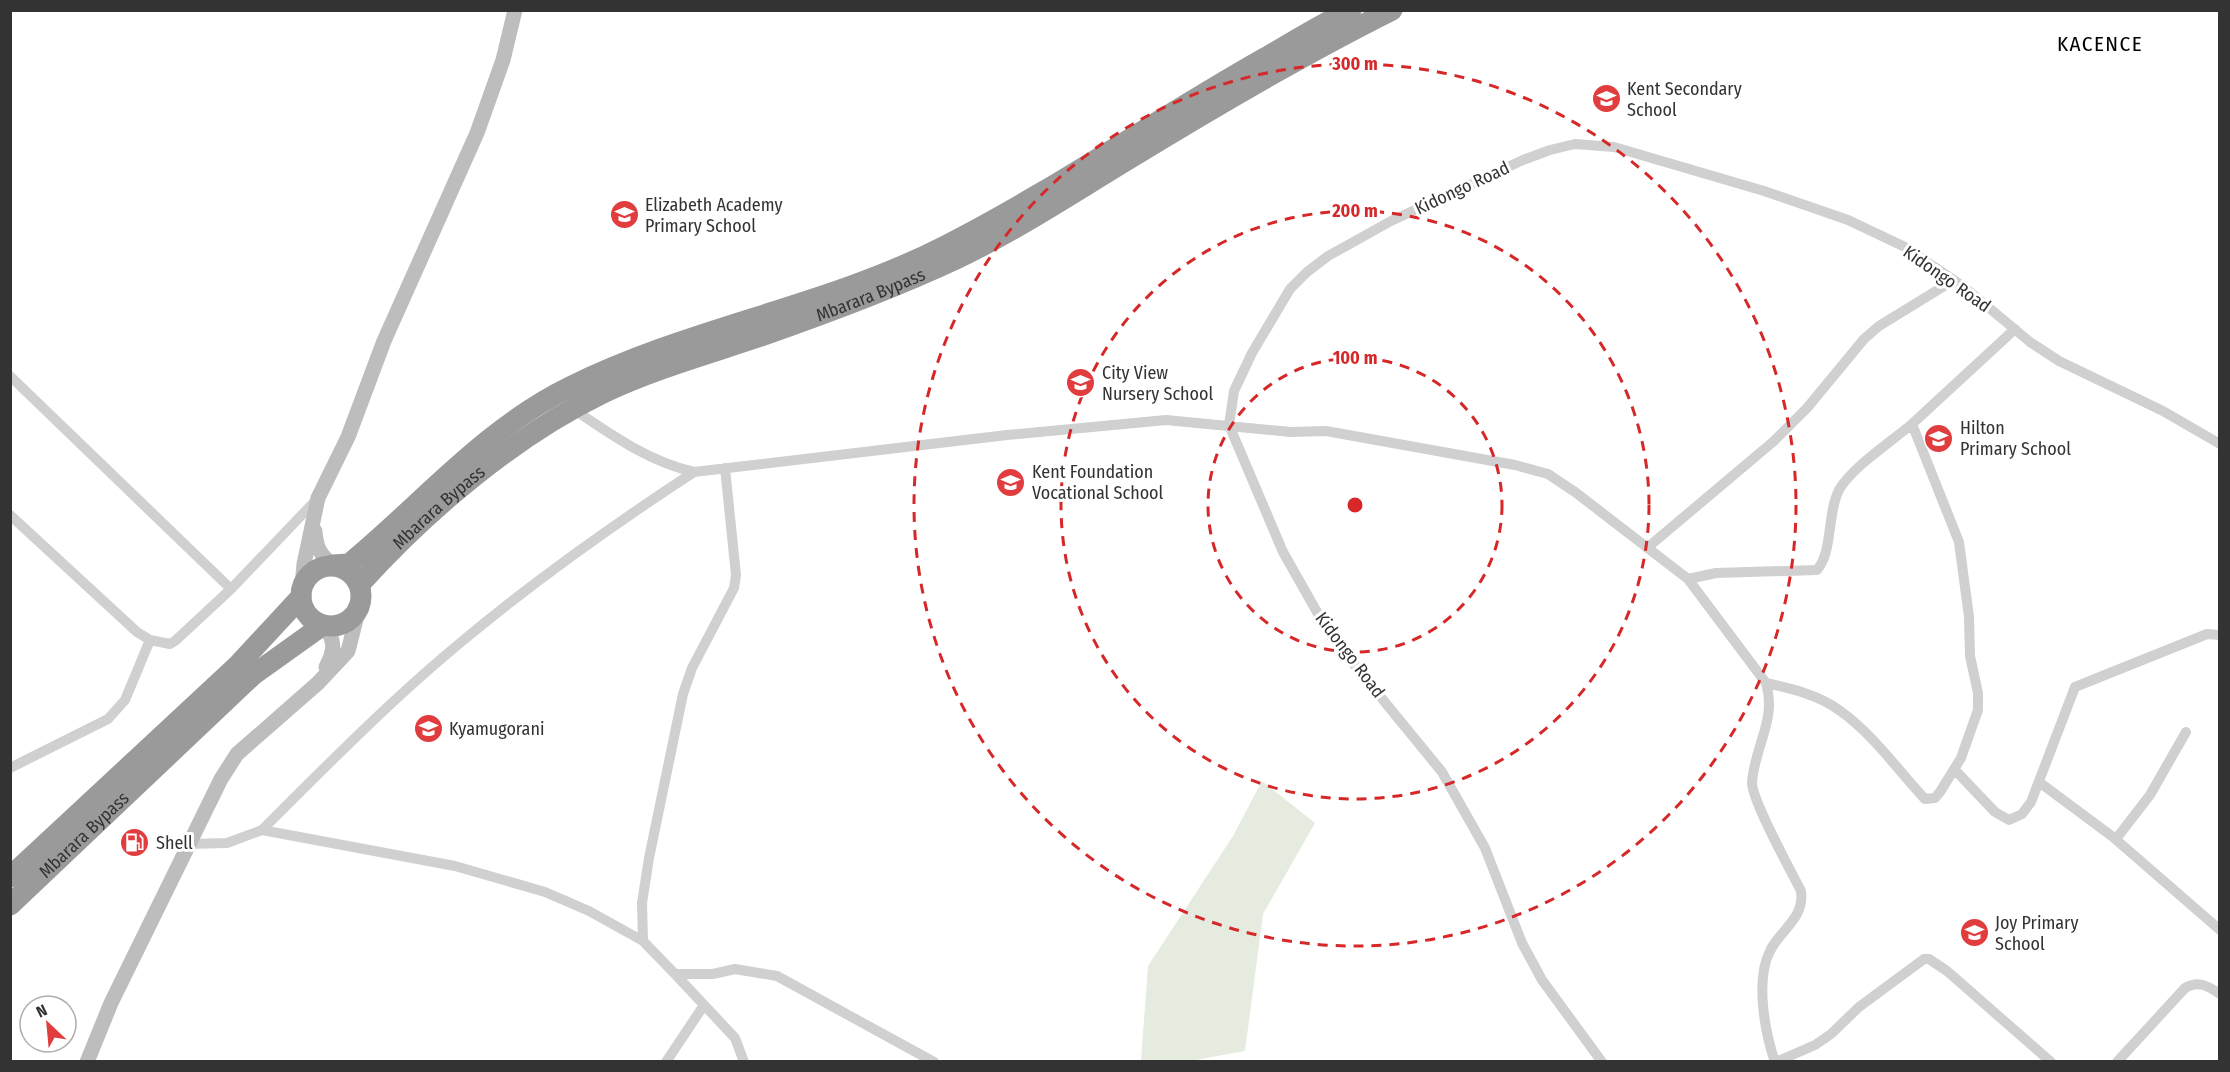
<svg xmlns="http://www.w3.org/2000/svg" width="2230" height="1072" font-family="'Fira Sans Condensed',sans-serif">
<rect width="100%" height="100%" fill="#fff"/>
<path fill="#e5ebdf" d="M1262,781l53,42 -52,91 -18,137 -55,10h-49l7,-95 85,-130z"/>
<g fill="none" stroke-linecap="round" stroke-linejoin="round">
<path stroke="#d0d0d0" stroke-width="10" d="M10,376l221,213 87,-91
M573,409c37,25 76,53 121,63l313,-37 159,-15 125,12 35,-1 189,34 33,9 27,18 113,87 78,104c11,36 -11,62 -14,99 -1,17 39,89 49,109 4,27 -21,39 -31,60 -15,29 -5,82 5,111
M10,515l127,117 13,8 20,4 5,-3 56,-52
M1647,548l127,-107 33,-33 57,-69 15,-13 75,-46
M1688,579l28,-6 101,-3c16,-18 10,-57 22,-80 12,-22 53,-49 73,-66
M1766,683c23,5 53,12 73,27 34,24 58,59 86,89l10,-1 5,-6 21,-34 17,-48v-17l-8,-37 -1,-39 -10,-75 -47,-118 103,-95
M10,768l98,-49 17,-19 25,-60
M1954,769l41,43 14,8 13,-6 9,-12 44,-115 132,-53 13,1
M2039,782l74,55 107,93
M262,830c64,-64 128,-129 198,-187 74,-62 153,-118 234,-171
M2116,839l34,-44 36,-63
M188,844l39,-1 35,-13 193,36 90,26 44,19 54,30 32,33h38l22,-5 42,7 157,86
M643,941l-1,-38 7,-45 34,-164 9,-26 42,-80 2,-13 -11,-107
M675,974l60,64 9,24
M666,1062l38,-57
M1602,1062l-60,-82 -20,-37 -37,-95 -43,-76 -112,-137 -47,-83 -54,-127 5,-34 18,-38 38,-64 17,-17 21,-16 63,-35 132,-61 27,-10 25,-6 39,3 150,44 84,29 57,27 59,40 66,55 29,19 104,50 57,33
M1776,1062l39,-17 16,-11 28,-27 65,-48h5l18,12 104,91
M2117,1062l68,-74c13,-8 23,-2 35,6"/>
<path stroke="#bdbdbd" stroke-width="15" d="M315,531c1,16 5,24 18,34
M302,586l2,-22 14,-66 30,-61 36,-96 93,-208 26,-73 12,-50
M323,625c13,15 12,25 3,42
M87,1062l24,-59 110,-224 16,-25 81,-71 30,-32 11,-43"/>
<g stroke="#9a9a9a" stroke-width="21">
<path d="M333,565l16,-1c73,-60 135,-135 221,-177 120,-60 256,-80 375,-141 110,-56 212,-127 320,-188 28,-16 56,-34 86,-48"/>
<circle cx="331" cy="596" r="30"/>
<path id="s1" d="M360,584c66,-73 154,-148 243,-191 50,-24 105,-39 158,-57 66,-23 131,-47 195,-77 61,-29 118,-67 176,-102 85,-52 170,-102 260,-147"/>
<path d="M10,877l228,-212 63,-68"/>
<path id="s2" d="M10,905l243,-230 70,-50"/>
</g>
</g>
<g fill="none" stroke="#d62828" stroke-width="3" stroke-dasharray="10 8">
<circle cx="1355" cy="505" r="147"/>
<circle cx="1355" cy="505" r="294"/>
<circle cx="1355" cy="505" r="441"/>
</g>
<defs>
<symbol id="school-disc" viewBox="-11 -11 22 22"><circle r="9.5" fill="#e13d3e" stroke="#fff"/><path d="M0-5L7-2L0 1L-7-2ZM-4 1L0 2.5L4 1V4Q0 6-4 4Z" fill="#fff"/></symbol>
<symbol id="fuel-disc" viewBox="-11 -11 22 22"><circle r="9.5" fill="#e13d3e" stroke="#fff"/><path d="M-5.5-6h7V0h2V4h1.3V-2.5L3-4.5l.8-.8L6-3V5H2.5V1h-1V6h-7ZM-4.2-4.7v3.2H.2V-4.7Z" fill="#fff"/></symbol>
</defs>
<g fill-rule="evenodd">
<use href="#school-disc" x="1590" y="82" width="33" height="33"/>
<use href="#school-disc" x="608" y="198" width="33" height="33"/>
<use href="#school-disc" x="1064" y="366" width="33" height="33"/>
<use href="#school-disc" x="1922" y="422" width="33" height="33"/>
<use href="#school-disc" x="994" y="466" width="33" height="33"/>
<use href="#school-disc" x="412" y="712" width="33" height="33"/>
<use href="#fuel-disc" x="118" y="826" width="33" height="33"/>
<use href="#school-disc" x="1958" y="916" width="33" height="33"/>
</g>
<g text-anchor="middle" dominant-baseline="central" stroke-width="6" stroke-linejoin="round" paint-order="stroke">
<g font-size="18" fill="#333" stroke="#fff" text-anchor="start">
<text x="1627" y="89">Kent Secondary<tspan x="1627" dy="21">School</tspan></text>
<text x="645" y="205">Elizabeth Academy<tspan x="645" dy="21">Primary School</tspan></text>
<text x="1102" y="373">City View<tspan x="1102" dy="21">Nursery School</tspan></text>
<text x="1960" y="428">Hilton<tspan x="1960" dy="21">Primary School</tspan></text>
<text x="1032" y="472">Kent Foundation<tspan x="1032" dy="21">Vocational School</tspan></text>
<text x="449" y="729">Kyamugorani</text>
<text x="156" y="843">Shell</text>
<text x="1995" y="923">Joy Primary<tspan x="1995" dy="21">School</tspan></text>
</g>
<g font-size="18" fill="#333" stroke="#fff">
<text transform="translate(1462 188) rotate(-25)">Kidongo Road</text>
<text transform="translate(1947 279) rotate(35)">Kidongo Road</text>
<text stroke="none"><textPath href="#s1" startOffset="596">Mbarara Bypass</textPath></text>
<text stroke="none"><textPath href="#s1" startOffset="110">Mbarara Bypass</textPath></text>
<text transform="translate(1350 655) rotate(53)">Kidongo Road</text>
<text stroke="none"><textPath href="#s2" startOffset="102">Mbarara Bypass</textPath></text>
</g>
<g font-size="21" letter-spacing="1.5" fill="#000" stroke="#fff">
<text x="2100" y="44">KACENCE</text>
</g>
</g>
<circle cx="1355" cy="505" r="9" fill="#d62828" stroke="#fff" stroke-width="3"/>
<g font-size="18" text-anchor="middle" font-weight="bold" fill="#d62828" stroke="#fff" stroke-width="6" stroke-linejoin="round" paint-order="stroke">
<text x="1355" y="70">300 m</text>
<text x="1355" y="217">200 m</text>
<text x="1355" y="364">100 m</text>
</g>
<rect width="2230" height="1072" fill="none" stroke="#333333" stroke-width="24"/>
<g transform="translate(48 1024) rotate(334)"><circle r="28" fill="#ffffff" stroke="#adadad" stroke-width="1.5"/>
<path d="M0-4.5L10 22L0 15L-10 22Z" fill="#e13d3e"/>
<text y="-9" font-size="16" font-weight="bold" text-anchor="middle" fill="#333333">N</text>
</g>
</svg>
